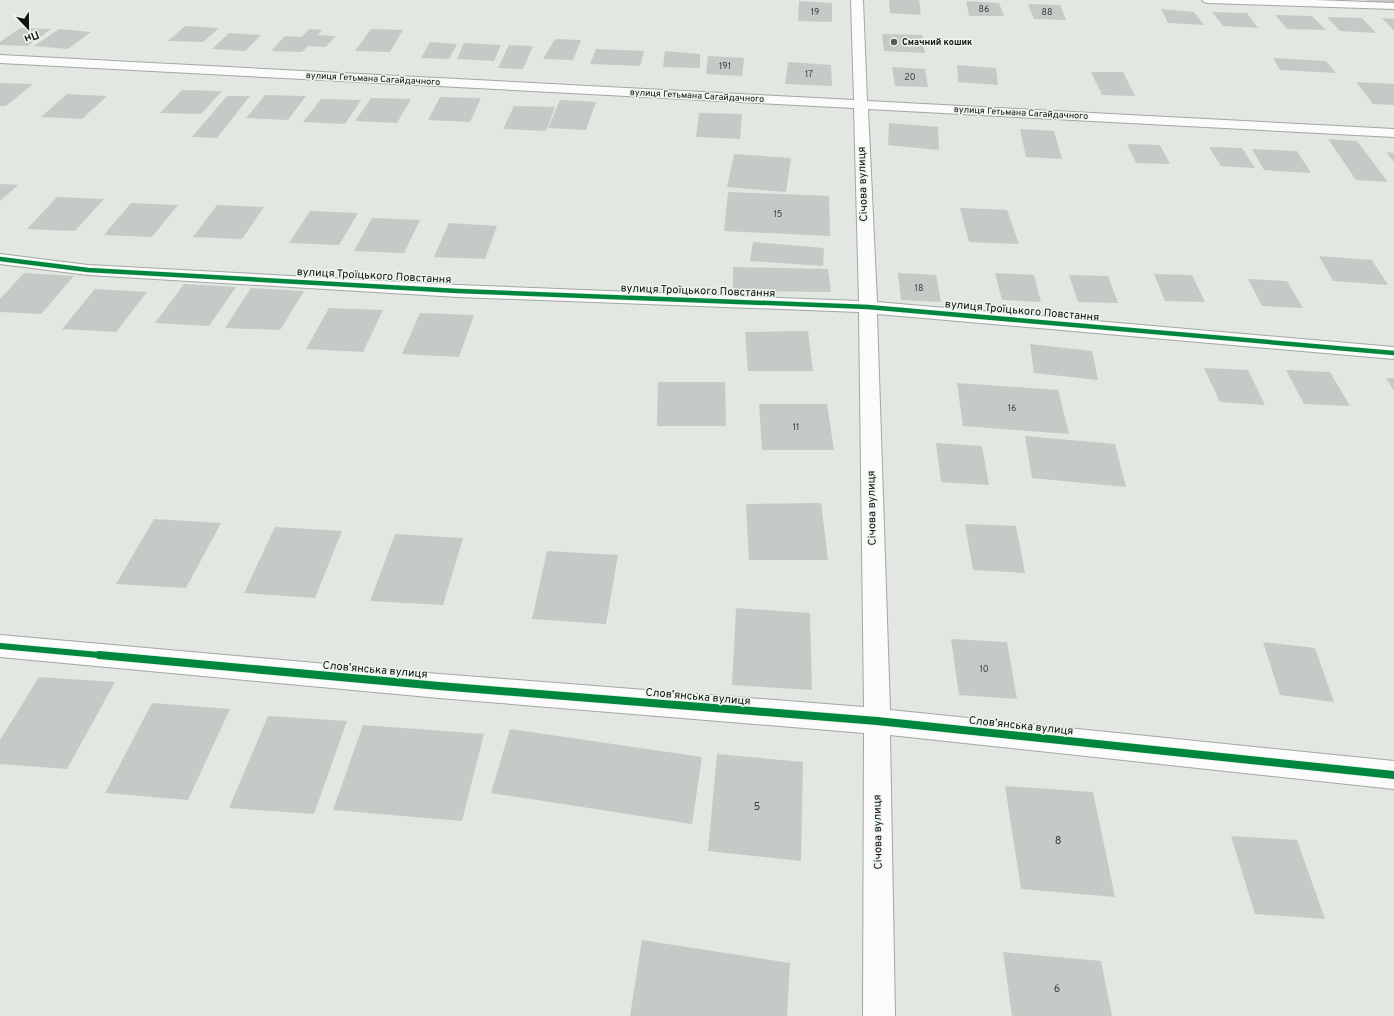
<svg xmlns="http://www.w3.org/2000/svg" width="1394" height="1016" font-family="Overpass,sans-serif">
<rect width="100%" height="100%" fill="#e2e7e2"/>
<path fill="#c6cac6" d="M889,0h30l2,15 -31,-2z
M1367,0h27v3l-27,-2z
M799,1l33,2v19l-34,-1z
M966,1l33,2 5,13h-35z
M1028,4l32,1 6,15 -32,-1z
M1161,9l33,3 10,13 -36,-2z
M1212,12l35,1 11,15 -35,-2z
M1275,15l37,1 14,14 -39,-1z
M1327,17l35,1 14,15 -36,-2z
M1382,18l12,1v12z
M185,26l34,2 -16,14 -35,-1z
M20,28l31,1 -23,17 -28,-1v-3z
M59,29l32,3 -23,17 -34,-3z
M309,29l13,1 -4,5 18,1 -10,11 -18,-1 -6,6 -31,-1 14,-15 17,1z
M371,29l32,1 -13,22 -35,-1z
M229,33l32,2 -16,16 -33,-2z
M882,34l40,1 3,18 -41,-2z
M555,39l26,1 -8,20 -30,-1z
M430,42l27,2 -8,15 -28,-1z
M464,43l37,2 -7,16 -37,-2z
M509,45l24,1 -10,23 -25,-1z
M596,49l48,2 -4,15 -50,-2z
M665,51l35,3v14l-37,-1z
M708,56l36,2 -2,18 -36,-2z
M1273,58l53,3 10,12 -56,-3z
M788,62l43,3 1,21 -47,-2z
M957,65l39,3 2,17 -40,-3z
M892,67l33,2 3,18 -33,-1z
M1091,72h32l12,24 -33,-1z
M1356,82l38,2v21l-21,-1z
M0,83l33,1 -27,22h-6z
M182,90l40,1 -21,23 -41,-1z
M67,94l40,2 -25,23 -41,-2z
M265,95l41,1 -18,24 -42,-2z
M227,96h23l-33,42 -25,-1z
M440,97l41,1 -11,24 -42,-2z
M371,98l40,1 -14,24 -42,-2z
M321,99l40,1 -16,24 -42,-2z
M560,100l36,2 -10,28 -38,-2z
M514,106l41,1 -9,24 -43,-2z
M699,113l43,1 -2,25 -44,-2z
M889,123l49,4 1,23 -51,-5z
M1020,129l34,2 8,28 -36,-2z
M1328,139l29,2 31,41 -32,-2z
M1127,144l33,1 10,19 -34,-1z
M1209,147l33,1 13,20 -34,-2z
M1252,149l45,2 14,22 -47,-3z
M1386,152l8,1v9z
M734,154l57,4 -5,34 -59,-5z
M0,184l18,1 -18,16z
M728,192l101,4 1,40 -106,-5z
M57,197l47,2 -29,32 -48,-2z
M131,203l47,2 -26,32 -48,-2z
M217,205l47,2 -22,32 -49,-2z
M960,208l47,2 12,34 -50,-2z
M310,211l48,2 -19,32 -50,-2z
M372,218l48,2 -16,33 -50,-2z
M449,223l48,3 -12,33 -51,-2z
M753,242l71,6 -1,18 -73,-5z
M1319,256l53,4 16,25 -55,-4z
M733,267l95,2 3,23 -98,-1z
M24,273l50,3 -33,38 -41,-2v-13z
M898,273l38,2 5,27 -40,-2z
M995,273l39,2 7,27 -39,-2z
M1154,274l38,1 13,27 -40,-1z
M1069,275l39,1 10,27 -40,-1z
M1248,279l39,2 16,27 -41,-2z
M184,284l52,3 -27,39 -54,-3z
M251,288l53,3 -24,39 -55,-2z
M95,289l52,3 -31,40 -54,-3z
M329,308l54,2 -20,42 -57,-3z
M420,313l54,2 -15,42 -57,-3z
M808,331l5,40h-65l-3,-39z
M1030,344l62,7 6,29 -64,-7z
M1204,368l44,2 17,35 -45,-3z
M1286,370l44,2 20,34 -46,-2z
M1386,378h8v13z
M658,382h67l1,44h-69z
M957,383l101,7 11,44 -106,-8z
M759,404h68l7,46h-72z
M1025,436l90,8 11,43 -94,-9z
M936,443l46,3 7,39 -48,-3z
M821,503l7,57h-79l-3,-56z
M154,519l67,4 -35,65 -70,-4z
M965,524l51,2 9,47 -52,-3z
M275,527l67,4 -27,67 -71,-5z
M395,534l68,4 -20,67 -73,-4z
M547,551l71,4 -12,69 -74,-5z
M736,608l74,5 2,77 -80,-5z
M951,639l56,3 10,57 -58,-4z
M1263,642l52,6 19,54 -54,-7z
M39,677l76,5 -48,87 -67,-5v-24z
M152,703l78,6 -42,91 -83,-7z
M268,716l79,5 -33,93 -85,-6z
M363,725l121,9 -22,87 -129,-11z
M510,729l192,28 -10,67 -201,-31z
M717,754l86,8 -2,99 -93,-10z
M1005,786l88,6 22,105 -94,-8z
M1231,836l66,4 28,79 -70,-5z
M642,940l148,23 -3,53h-157z
M1003,952l98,9 11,55h-100z"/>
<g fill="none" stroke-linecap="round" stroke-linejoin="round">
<defs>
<path id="minor" d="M851,0h12l4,101 527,28v8l-526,-28 9,193 517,45v12l-517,-45 13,396 504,51v28l-504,-54 5,281h-32l1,-283 -425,-35 -439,-41v-22l439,39 425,33 -5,-395 -401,-15 -370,-22 -88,-11v-10l88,11 370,20 401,16 -5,-193 -854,-45v-8l854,45z
M1202,0h113l79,3v6l-186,-6 -4,-1z"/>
</defs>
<use href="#minor" stroke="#a3a7a3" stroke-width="2"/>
<use href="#minor" fill="#fbfbfb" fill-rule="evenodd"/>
<defs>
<path id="cycleway-far2" d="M0,259l88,11 370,21 410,16 526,46"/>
<path id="cycleway-far1" d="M0,646l110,10"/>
<path id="cycleway" d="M99,655l340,31 438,35 517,54"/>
</defs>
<use href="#cycleway-far2" stroke="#edf6ed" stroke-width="6"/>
<use href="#cycleway-far1" stroke="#edf6ed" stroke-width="8"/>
<use href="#cycleway" stroke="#edf6ed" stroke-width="10"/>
<use href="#cycleway-far2" stroke="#00873e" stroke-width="4.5"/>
<use href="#cycleway-far1" stroke="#00873e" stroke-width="6"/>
<use href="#cycleway" stroke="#00873e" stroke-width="8"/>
</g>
<circle fill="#595d59" stroke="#edf6ed" stroke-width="1.5" cx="894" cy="42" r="4"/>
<g text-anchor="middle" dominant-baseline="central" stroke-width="3" stroke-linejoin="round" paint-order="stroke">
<g font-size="9" fill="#3d403d">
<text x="984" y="9">86</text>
<text x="815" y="12">19</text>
<text x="1047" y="12">88</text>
<text x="725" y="66">191</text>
<text x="809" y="74">17</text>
<text x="910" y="77">20</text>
<text x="778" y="214">15</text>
<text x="919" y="288">18</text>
<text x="1012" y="408">16</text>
<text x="796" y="427">11</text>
<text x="984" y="669">10</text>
</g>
<g font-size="9" font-weight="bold" fill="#0f120f" stroke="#edf6ed" text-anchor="start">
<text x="902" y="42">Смачний кошик</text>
</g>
<g font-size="9" fill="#0f120f" stroke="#edf6ed">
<text transform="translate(373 79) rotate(3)">вулиця Гетьмана Сагайдачного</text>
<text transform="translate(697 96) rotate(3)">вулиця Гетьмана Сагайдачного</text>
<text transform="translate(1021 113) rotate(3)">вулиця Гетьмана Сагайдачного</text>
</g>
<g font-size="11" fill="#0f120f" stroke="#edf6ed">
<text transform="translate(863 184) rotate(-92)">Січова вулиця</text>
<text transform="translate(374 276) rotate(3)">вулиця Троїцького Повстання</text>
<text transform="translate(698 291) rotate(2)">вулиця Троїцького Повстання</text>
<text transform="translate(1022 311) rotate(5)">вулиця Троїцького Повстання</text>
<text transform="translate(872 508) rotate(-91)">Січова вулиця</text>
<text transform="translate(375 670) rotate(5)">Словʼянська вулиця</text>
<text transform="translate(698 697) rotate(5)">Словʼянська вулиця</text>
<text transform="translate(1021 726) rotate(6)">Словʼянська вулиця</text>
<text transform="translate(878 832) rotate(-91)">Січова вулиця</text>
</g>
<g font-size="11" fill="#3d403d">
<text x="757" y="807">5</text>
<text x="1058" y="841">8</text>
<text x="1057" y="989">6</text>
</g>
</g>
<g transform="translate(28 28) rotate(158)" stroke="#edf6ed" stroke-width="3" paint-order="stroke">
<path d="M0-3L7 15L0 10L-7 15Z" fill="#0f120f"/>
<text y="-6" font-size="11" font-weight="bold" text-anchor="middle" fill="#0f120f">Пн</text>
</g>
</svg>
